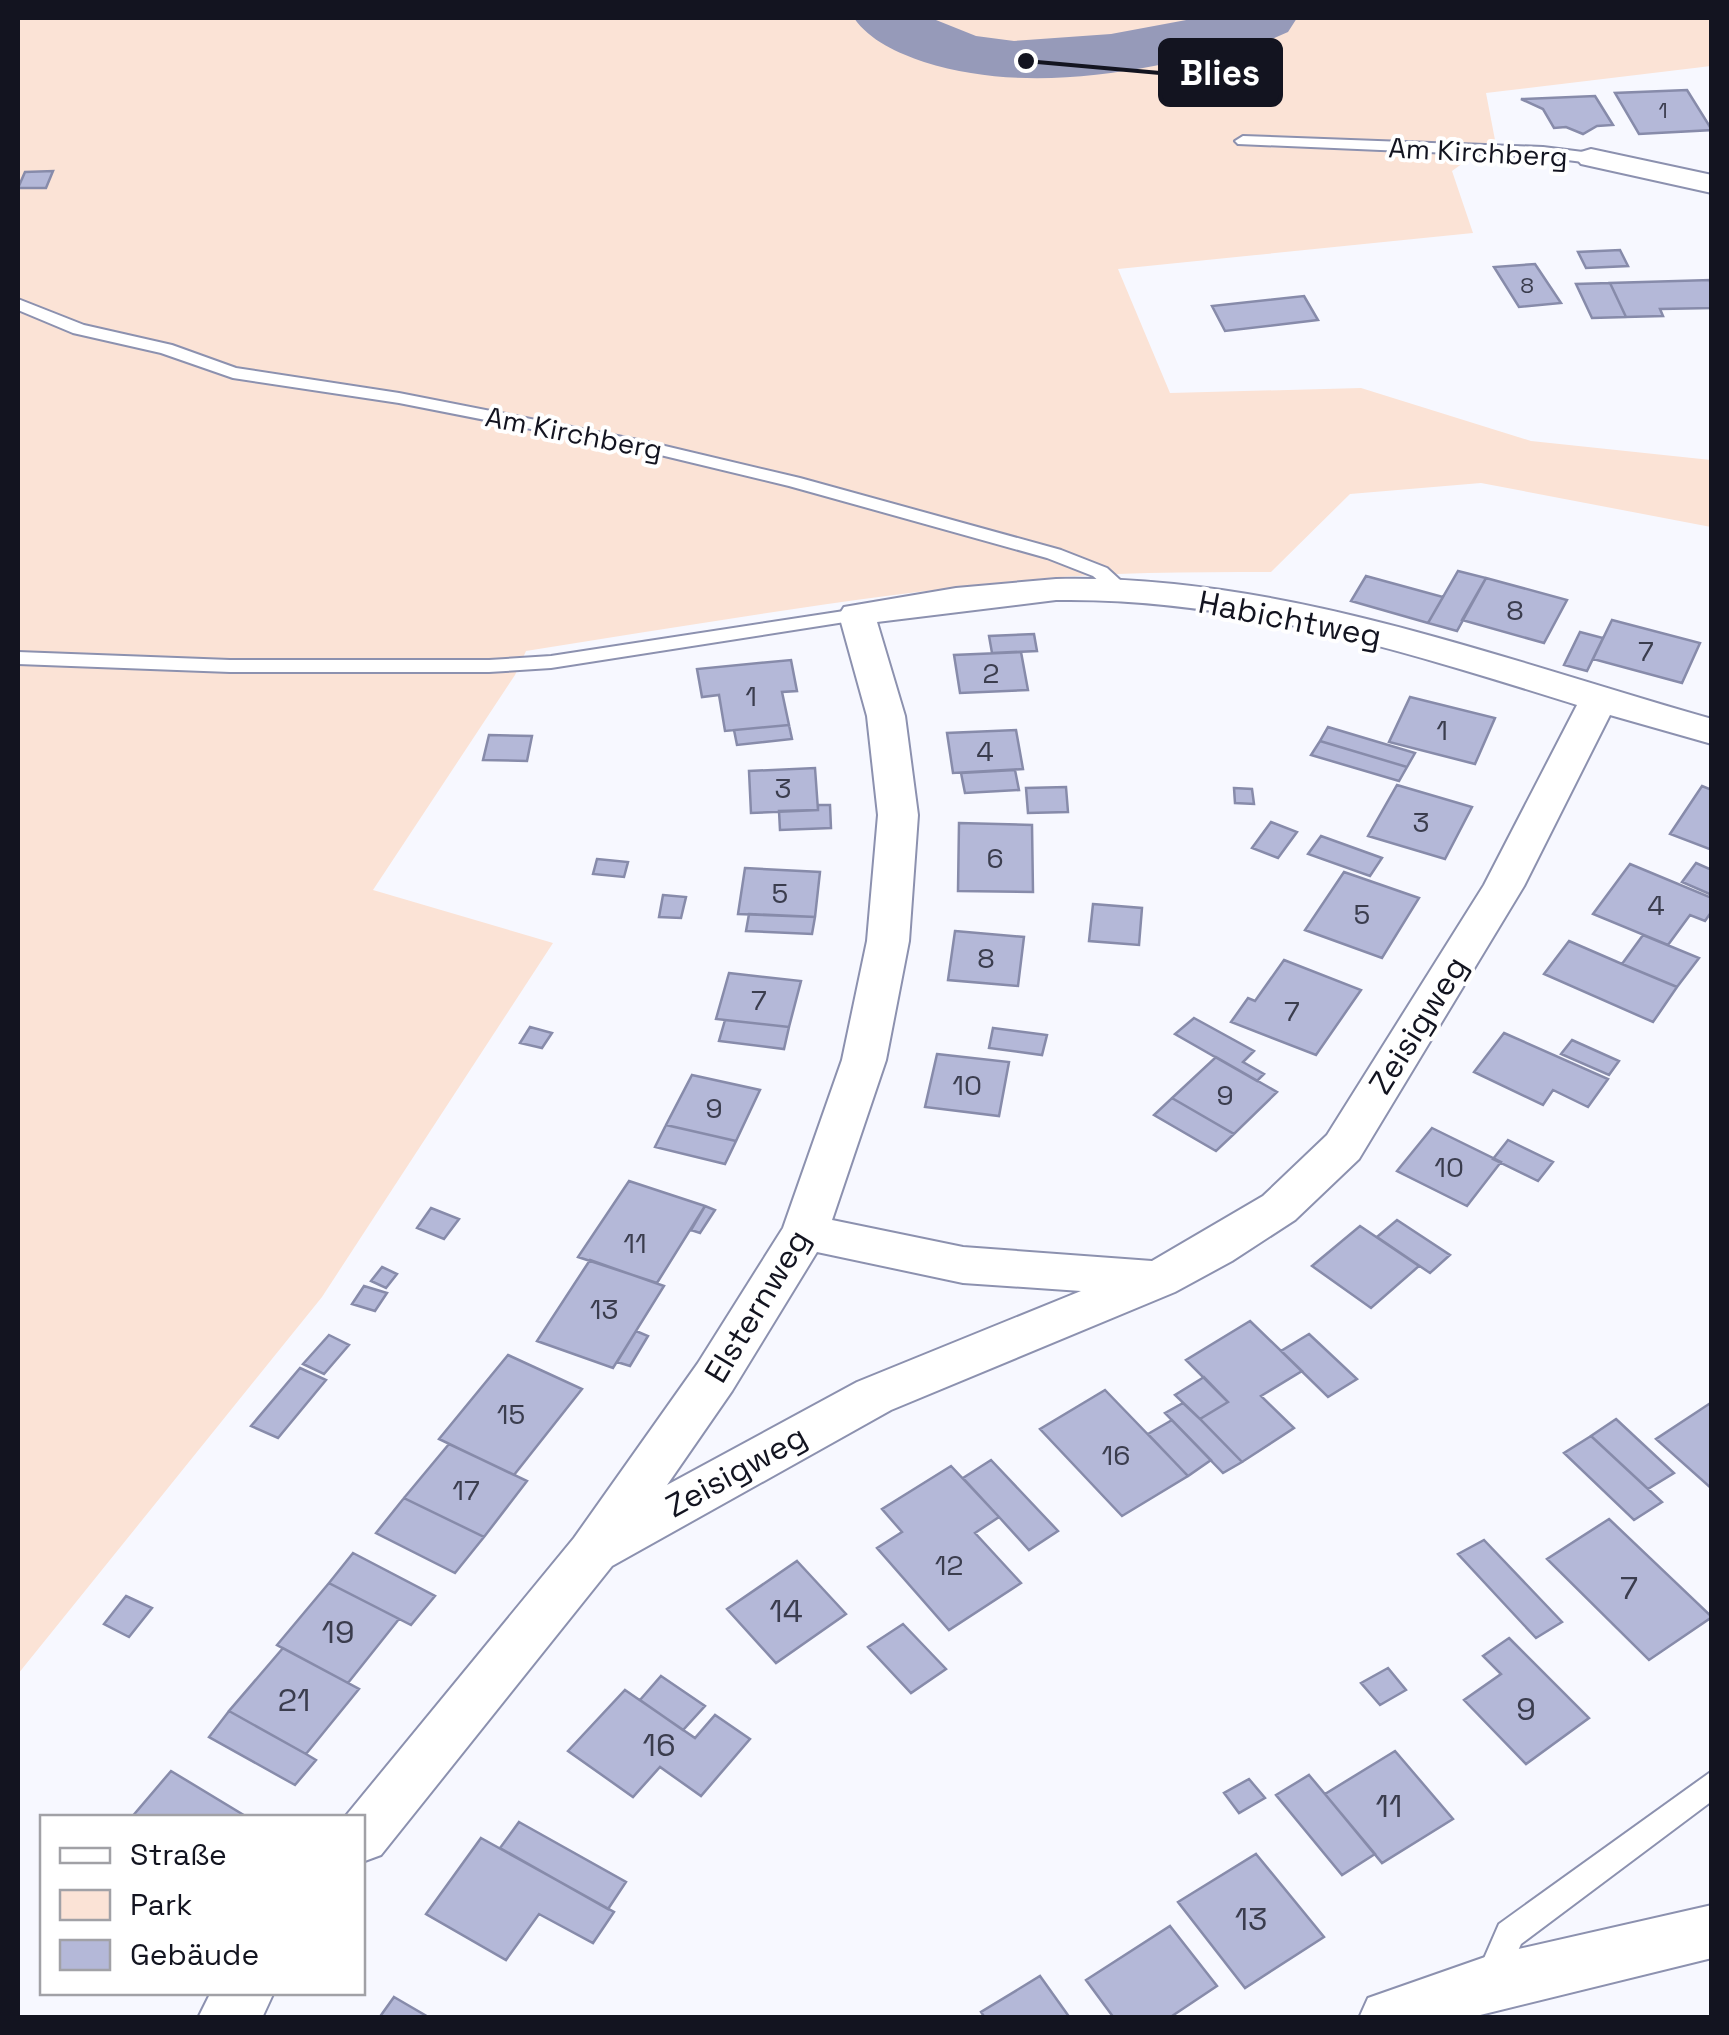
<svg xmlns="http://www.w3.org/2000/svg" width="1729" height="2035" font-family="'Space Grotesk',sans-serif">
<rect width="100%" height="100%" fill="#f7f8ff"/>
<path fill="#fbe3d6" d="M18,18h1693v48l-225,27 9,47 -43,31 21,62 -355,36 52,124 191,-5 170,53 180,19v67l-230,-44 -131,11 -79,78c-82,0 -164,0 -245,8 -167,16 -334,45 -500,71l-11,24 -142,215 180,53 -231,354 -304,377z"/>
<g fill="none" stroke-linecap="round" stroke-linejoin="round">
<path fill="#969ab9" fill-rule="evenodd" d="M854,18h77l45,18 38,5 97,-7 86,-16h100l-9,14 -16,7c-114,28 -232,59 -348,23 -26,-9 -54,-21 -70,-44z"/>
</g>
<path fill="#b4b8d8" stroke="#878baa" stroke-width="2.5" d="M1687,90l25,40 -73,4 -24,-41z
M1595,96l18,29 -16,1 -14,8 -17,-7 -12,1 -11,-19 -22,-10z
M53,171l-7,17h-28l7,-16z
M1620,250l8,16 -42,2 -8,-16z
M1535,264l26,39 -42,4 -25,-40z
M1710,280l2,28 -52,1 3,7 -37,1 -16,-34z
M1610,283l16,34 -34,1 -16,-34z
M1304,296l14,24 -93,11 -13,-25z
M1458,571l28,7 -29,53 -29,-8z
M1366,576l77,21 -15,26 -77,-22z
M1486,578l81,22 -23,43 -82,-23z
M1612,620l88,23 -18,40 -89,-24z
M1580,632l23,6 -16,33 -23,-6z
M1034,634l3,17 -45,2 -3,-17z
M1021,652l7,38 -68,3 -6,-38z
M791,660l6,31 -15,1 7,33 -64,6 -6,-36 -17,2 -5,-28z
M1410,697l85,21 -20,46 -86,-22z
M789,725l3,14 -55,6 -3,-15z
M1328,727l87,26 -8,14 -87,-26z
M1016,730l7,39 -70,4 -6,-40z
M489,735l43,1 -5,25 -44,-1z
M1320,741l87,26 -8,14 -88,-26z
M815,768l3,42 -67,3 -2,-42z
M1015,770l4,20 -54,3 -4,-20z
M1397,785l75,22 -27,52 -77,-23z
M1702,786l10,4v60l-42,-16z
M1066,787l2,25 -40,1 -2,-25z
M1234,788l18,1 2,15 -19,-1z
M818,805h12l1,23 -51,2 -1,-19 39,-1z
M1271,822l26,10 -19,26 -26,-10z
M959,823l73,2 1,67 -75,-1z
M1321,836l61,22 -12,18 -62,-22z
M597,859l31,3 -4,15 -31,-3z
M1696,863l16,7v25l-30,-13z
M1630,864l82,34v13l-7,10 -15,-6 -22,30 -75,-31z
M745,868l75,4 -5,45 -77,-3z
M1344,872l75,26 -37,60 -77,-28z
M663,895l23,2 -5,21 -22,-1z
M1093,904l49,4 -3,37 -50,-4z
M749,914l66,3 -3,17 -66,-3z
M955,931l69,6 -6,49 -70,-6z
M1643,935l56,23 -22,29 -55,-23z
M1569,941l53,23 55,23 -24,35 -109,-48z
M1284,960l77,30 -45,65 -85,-33 17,-24 7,3z
M729,973l72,8 -12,46 -73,-8z
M1194,1018l60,33 -11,11 21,12 -7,7 -82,-47z
M725,1020l64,7 -5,22 -65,-8z
M530,1027l22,6 -10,15 -22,-5z
M993,1028l54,7 -5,20 -53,-7z
M1504,1033l104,46 -20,28 -35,-17 -10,15 -69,-33z
M1572,1040l47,21 -10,14 -48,-21z
M937,1054l72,8 -10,54 -74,-9z
M1216,1057l61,35 -43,42 -62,-36z
M692,1075l68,15 -24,51 -70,-16z
M1172,1098l62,36 -18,17 -62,-36z
M666,1125l70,16 -11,23 -70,-17z
M1432,1128l69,34 -34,44 -70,-35z
M1508,1140l45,22 -15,19 -45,-22z
M629,1181l76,25 -48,77 -79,-26z
M705,1206l10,4 -15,23 -9,-3z
M431,1208l28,11 -15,20 -27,-11z
M1397,1220l53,35 -20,18 -53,-36z
M1360,1226l59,40 -48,42 -59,-42z
M590,1260l74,26 -51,82 -76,-27z
M382,1267l15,7 -11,14 -15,-7z
M364,1286l23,7 -12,18 -23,-7z
M1250,1321l52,50 -41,25 33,32 -52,34 -42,-43 28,-17 -42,-42z
M636,1331l12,5 -18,30 -13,-4z
M1309,1334l48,45 -29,18 -47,-46z
M329,1335l20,10 -25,29 -21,-10z
M508,1355l74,34 -68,86 -75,-36z
M300,1368l26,12 -48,58 -27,-12z
M1204,1377l24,25 -28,17 -25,-24z
M1105,1390l83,86 -66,40 -82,-87z
M1712,1402v87l-56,-50z
M1183,1403l17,16 42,43 -19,11 -58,-60z
M1616,1419l58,54 -26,16 -57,-53z
M1172,1420l39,40 -23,16 -40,-42z
M1591,1436l57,53 14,13 -28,18 -70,-67z
M449,1444l78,37 -43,56 -80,-39z
M991,1460l67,71 -29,19 -30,-33 -36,-39z
M951,1466l48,51 -24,16 46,50 -72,47 -72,-82 25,-16 -20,-23z
M404,1498l80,39 -29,36 -79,-40z
M1609,1519l103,98 -63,43 -102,-101z
M1484,1540l78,82 -26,16 -78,-84z
M353,1553l82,43 -24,29 -82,-42z
M797,1561l49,53 -70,49 -49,-54z
M329,1583l70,36 -51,64 -71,-38z
M126,1596l26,12 -23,29 -25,-13z
M903,1624l43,45 -35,24 -43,-46z
M1509,1638l80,80 -63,46 -62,-64 37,-26 -18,-18z
M283,1648l76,41 -53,65 -77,-43z
M1388,1668l18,22 -26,15 -19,-22z
M661,1676l44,30 -22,24 -43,-30z
M625,1690l70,48 20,-23 35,24 -49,57 -41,-29 -27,30 -65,-46z
M229,1711l77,43 10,6 -21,25 -86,-48z
M1395,1751l58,68 -71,44 -57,-69z
M171,1771l76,46 -116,1z
M1309,1775l66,79 -33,21 -66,-80z
M1249,1779l16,19 -26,15 -15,-20z
M519,1822l107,60 -18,27 -108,-61z
M481,1838l133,74 -21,31 -54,-29 -33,46 -80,-46z
M1256,1854l68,83 -79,51 -67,-86z
M1170,1926l47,60 -48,32h-55l-28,-38z
M1040,1976l30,42h-85l-4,-6z
M394,1997l36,21h-51z"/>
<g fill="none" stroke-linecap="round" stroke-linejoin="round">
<defs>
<path id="lane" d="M1243,136l300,11 48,6 8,5 -8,5 -48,-6 -305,-13 -3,-3z
M18,299l66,26 88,20 64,23 163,25 249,49 152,36 261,72 46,18 24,22 -3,4h-14l-21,-18 -46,-18 -258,-72 -141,-34 -249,-49 -166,-25 -72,-25 -88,-20 -55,-23z
M857,609l10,6 -3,4 -313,49 -62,4h-259l-212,-8v-12l212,8h259l62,-4z
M1712,1771v30l-191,143 -20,45 -11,4 -11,-4 -4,-10 24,-55z"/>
<path id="street" d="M1591,149l121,26v18l-131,-29 -5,-6 5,-6z
M1056,579c225,-5 441,79 656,140v25l-102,-29 -86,171 -165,273 -64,61 -63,41 -57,31 -284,118 -279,156 -231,289 -19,7v-44h-18l230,-280 124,-175 85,-135 59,-168 25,-119 11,-126 -11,-99 -28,-101 5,-8 112,-19zM1056,600c180,-3 351,52 521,105l-93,180 -157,250 -64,61 -111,65 -189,-14 -131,-27 54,-160 23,-119 9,-126 -13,-99 -28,-94zM817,1252l146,31 118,8 -224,91 -190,103 65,-94z
M1712,1905v53l-244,60h-109l9,-20 120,-42z
M211,1992h63l-12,26h-64z"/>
</defs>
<use href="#lane" stroke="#8c91af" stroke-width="4"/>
<use href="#street" stroke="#8c91af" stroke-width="4"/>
<use href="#lane" fill="#fff" fill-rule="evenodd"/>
<use href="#street" fill="#fff" fill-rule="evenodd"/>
</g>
<g text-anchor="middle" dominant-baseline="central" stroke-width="8" stroke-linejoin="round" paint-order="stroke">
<g font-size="22" fill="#3b3d4e">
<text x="1663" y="110">1</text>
<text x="1527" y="285">8</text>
</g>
<g font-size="28" fill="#131420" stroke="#fff">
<text transform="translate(1478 152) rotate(3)">Am Kirchberg</text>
<text transform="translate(574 433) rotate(11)">Am Kirchberg</text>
</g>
<g font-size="28" fill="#3b3d4e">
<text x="1515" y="610">8</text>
<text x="1646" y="651">7</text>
<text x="991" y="673">2</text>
<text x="751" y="696">1</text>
<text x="1442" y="730">1</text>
<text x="985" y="751">4</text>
<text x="783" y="788">3</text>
<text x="1421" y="822">3</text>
<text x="995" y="858">6</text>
<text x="780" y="893">5</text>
<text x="1656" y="905">4</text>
<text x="1362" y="914">5</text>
<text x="986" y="958">8</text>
<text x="759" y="1000">7</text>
<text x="1292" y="1011">7</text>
<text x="967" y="1085">10</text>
<text x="1225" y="1095">9</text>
<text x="714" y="1108">9</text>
<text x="1449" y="1167">10</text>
<text x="635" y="1243">11</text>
<text x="604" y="1309">13</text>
<text x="511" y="1414">15</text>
<text x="1116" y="1455">16</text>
<text x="466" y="1490">17</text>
<text x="949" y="1565">12</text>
</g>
<g font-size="32" fill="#131420" stroke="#fff">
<text transform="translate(1290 619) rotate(11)">Habichtweg</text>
<text transform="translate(1418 1025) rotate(-58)">Zeisigweg</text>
<text transform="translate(757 1306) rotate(-59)">Elsternweg</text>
<text transform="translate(736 1471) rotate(-29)">Zeisigweg</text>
</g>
<g font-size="32" fill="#3b3d4e">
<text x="1629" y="1588">7</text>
<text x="786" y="1611">14</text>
<text x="338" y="1632">19</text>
<text x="294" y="1700">21</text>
<text x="1526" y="1709">9</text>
<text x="659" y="1745">16</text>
<text x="1389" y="1806">11</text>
<text x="1251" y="1919">13</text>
</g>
</g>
<path fill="none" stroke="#131420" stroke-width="4" d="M1026 61L1160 73"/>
<circle fill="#131420" stroke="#fff" stroke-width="4" cx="1026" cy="61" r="10"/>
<rect fill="#131420" stroke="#131420" stroke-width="4" x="1160" y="40" width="121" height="65" rx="10"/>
<g font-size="35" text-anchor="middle" font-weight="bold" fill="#fff">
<text x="1220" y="85">Blies</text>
</g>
<rect width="1729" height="2035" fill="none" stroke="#131420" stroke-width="40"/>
<rect x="40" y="1815" width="325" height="180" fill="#ffffff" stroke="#a1a1a6" stroke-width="2.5"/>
<rect x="60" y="1848" width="50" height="15" fill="#ffffff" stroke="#a1a1a6" stroke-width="2.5"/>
<text x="130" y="1865" font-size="30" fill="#131420">Straße</text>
<rect x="60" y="1890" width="50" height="30" fill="#fbe3d6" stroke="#a1a1a6" stroke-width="2.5"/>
<text x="130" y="1915" font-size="30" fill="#131420">Park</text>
<rect x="60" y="1940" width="50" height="30" fill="#b4b8d8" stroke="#a1a1a6" stroke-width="2.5"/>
<text x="130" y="1965" font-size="30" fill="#131420">Gebäude</text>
</svg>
